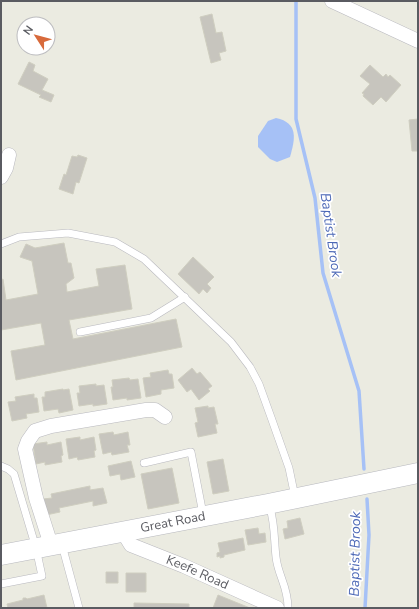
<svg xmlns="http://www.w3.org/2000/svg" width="419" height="609" font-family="'Nunito Sans',sans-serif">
<rect width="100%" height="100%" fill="#ebebe1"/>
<path fill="#a6c1f6" d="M276,118c23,5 19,21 14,39l-13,5 -7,-3 -12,-12v-11l10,-15z"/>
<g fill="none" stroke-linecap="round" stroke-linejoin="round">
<path stroke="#a6c1f6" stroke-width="3.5" d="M296,1v118l19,79 8,75 36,118 5,78
M365,608l4,-73 -2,-36"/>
</g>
<path fill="#c7c5be" stroke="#cfcec0" d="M212,14l4,19 6,-1 4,19 -7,2 2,7 -10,3 -11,-46z
M29,62l6,3 -2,6 15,8 -6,11 12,5 -3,7 -12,-5 2,-2 -23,-11z
M370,65l13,12 3,-3 2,3 2,-2 11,10 -15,17 -5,-5 -8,8 -10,-9 1,-2 -2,-1 8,-9 -10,-8z
M418,119v32h-6l-3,-31z
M78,155l9,3 -8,25 -3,-1 -3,12 -14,-5 5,-15 2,1 6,-19 5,1z
M64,243l4,20h3l3,15 -8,6 1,8 32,-6 -3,-17 29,-4 7,44 -63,11 4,19 103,-20 6,28 -166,33 -5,-29 34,-6 -4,-22 -40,7v-50l2,-1 3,21 32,-6 -6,-33 -12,-4 6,-13 9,4z
M193,257l21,20 -7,7 4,4 -4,5 -4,-4 -4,5 -21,-20z
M192,368l5,6 3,-2 12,14 -4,3 2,2 -11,9 -8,-11 -4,3 -9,-12z
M168,370l1,4h3l2,14 -13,2v4l-15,3 -3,-19 8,-1 -1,-4z
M129,378l1,2 8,-1 3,19 -14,2v-2l-14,2 -2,-13h2l-1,-7z
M96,384v2l8,-1 3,19 -14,2v-2l-14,2 -2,-13h3l-1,-7z
M63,389v1l6,-1 4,21 -14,3 -1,-4 -14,2 -2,-14h3v-5z
M34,394v4h3l2,14 -13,2 1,4 -15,3 -4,-19 8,-1 -1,-4z
M208,406v2l6,-1 4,17h-3l2,9 -19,4 -3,-14 3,-1 -3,-14z
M113,432l1,3 14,-3 2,13h-3l2,7 -17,3 -1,-3 -8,2 -4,-20z
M80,437v3l14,-3 2,13 -2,1 1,6 -17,3 -1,-3 -8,2 -3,-20z
M47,442v3l14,-3 2,13 -2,1 1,6 -17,3v-3l-9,2 -3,-20z
M223,459l6,32 -16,3 -6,-32z
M131,461l4,16 -14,3 -1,-6 -10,2 -2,-10z
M172,468l7,35 -31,6 -7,-35z
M90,486v4l13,-2 4,15 -14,3v-5l-34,7 1,4 -14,3 -3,-16 9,-1 -1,-4z
M300,518l4,16 -19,5 -2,-10 5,-1 -1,-7z
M258,528l1,6 6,-1 1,9 -18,3 -3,-15z
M243,538l2,12 -21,5v2l-4,1v-2l-3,1v-4l3,-1 -2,-9z
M106,572h12v11h-12z
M126,573h20v19h-20z
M44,595l3,13h-39l-1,-4 16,-4v-2h3l1,1z
M218,595l32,13h-37z
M134,603l55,1v4h-55z"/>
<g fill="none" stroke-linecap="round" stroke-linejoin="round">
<defs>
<path id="lane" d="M1,244l18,-7 49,-4 47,9 29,17 87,83 19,25 9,17 13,36 17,48 6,29
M80,332l71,-14 34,-21
M144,463l47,-11 12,62
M1,466l7,3 6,5 22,74 6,28 -41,8
M269,505c6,16 5,35 7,52 2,19 12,29 12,51
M62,545l17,63"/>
<g id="street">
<path d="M332,1l86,40"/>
<path d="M1,177l5,-9 3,-13"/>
<path id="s1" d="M123,532l8,13 53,21 93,42"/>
<path d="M51,545l-15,-47 -11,-49 3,-8 7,-10 16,-5 95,-16h9l10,7"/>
</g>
<g id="secondary">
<path id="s2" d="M1,555l267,-51 150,-31"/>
</g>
</defs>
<use href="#lane" stroke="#b9b9bf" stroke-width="8"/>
<use href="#street" stroke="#b9b9bf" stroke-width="15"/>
<use href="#secondary" stroke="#b7b8be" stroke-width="21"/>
<use href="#lane" stroke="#fff" stroke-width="7"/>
<use href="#street" stroke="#fff" stroke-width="14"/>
<use href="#secondary" stroke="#fff" stroke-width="20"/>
</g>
<g text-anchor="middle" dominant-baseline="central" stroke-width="3.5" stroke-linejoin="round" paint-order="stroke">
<g font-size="13" fill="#5a5b61" stroke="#fff">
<text stroke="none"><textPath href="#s2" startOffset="175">Great Road</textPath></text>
<text stroke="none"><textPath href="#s1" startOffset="87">Keefe Road</textPath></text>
</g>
<g font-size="14" font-style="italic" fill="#4c68b6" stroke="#fff">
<text transform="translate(331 235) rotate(82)">Baptist Brook</text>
<text transform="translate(355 554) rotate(-89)">Baptist Brook</text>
</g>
</g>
<rect width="419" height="609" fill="none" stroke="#5a5b61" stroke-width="4"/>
<g transform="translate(36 36) rotate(306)"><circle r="19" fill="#ffffff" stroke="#bdbdc0"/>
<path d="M0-3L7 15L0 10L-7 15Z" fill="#d86a3b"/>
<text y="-6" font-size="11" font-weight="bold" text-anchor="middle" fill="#5a5b61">N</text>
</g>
</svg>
